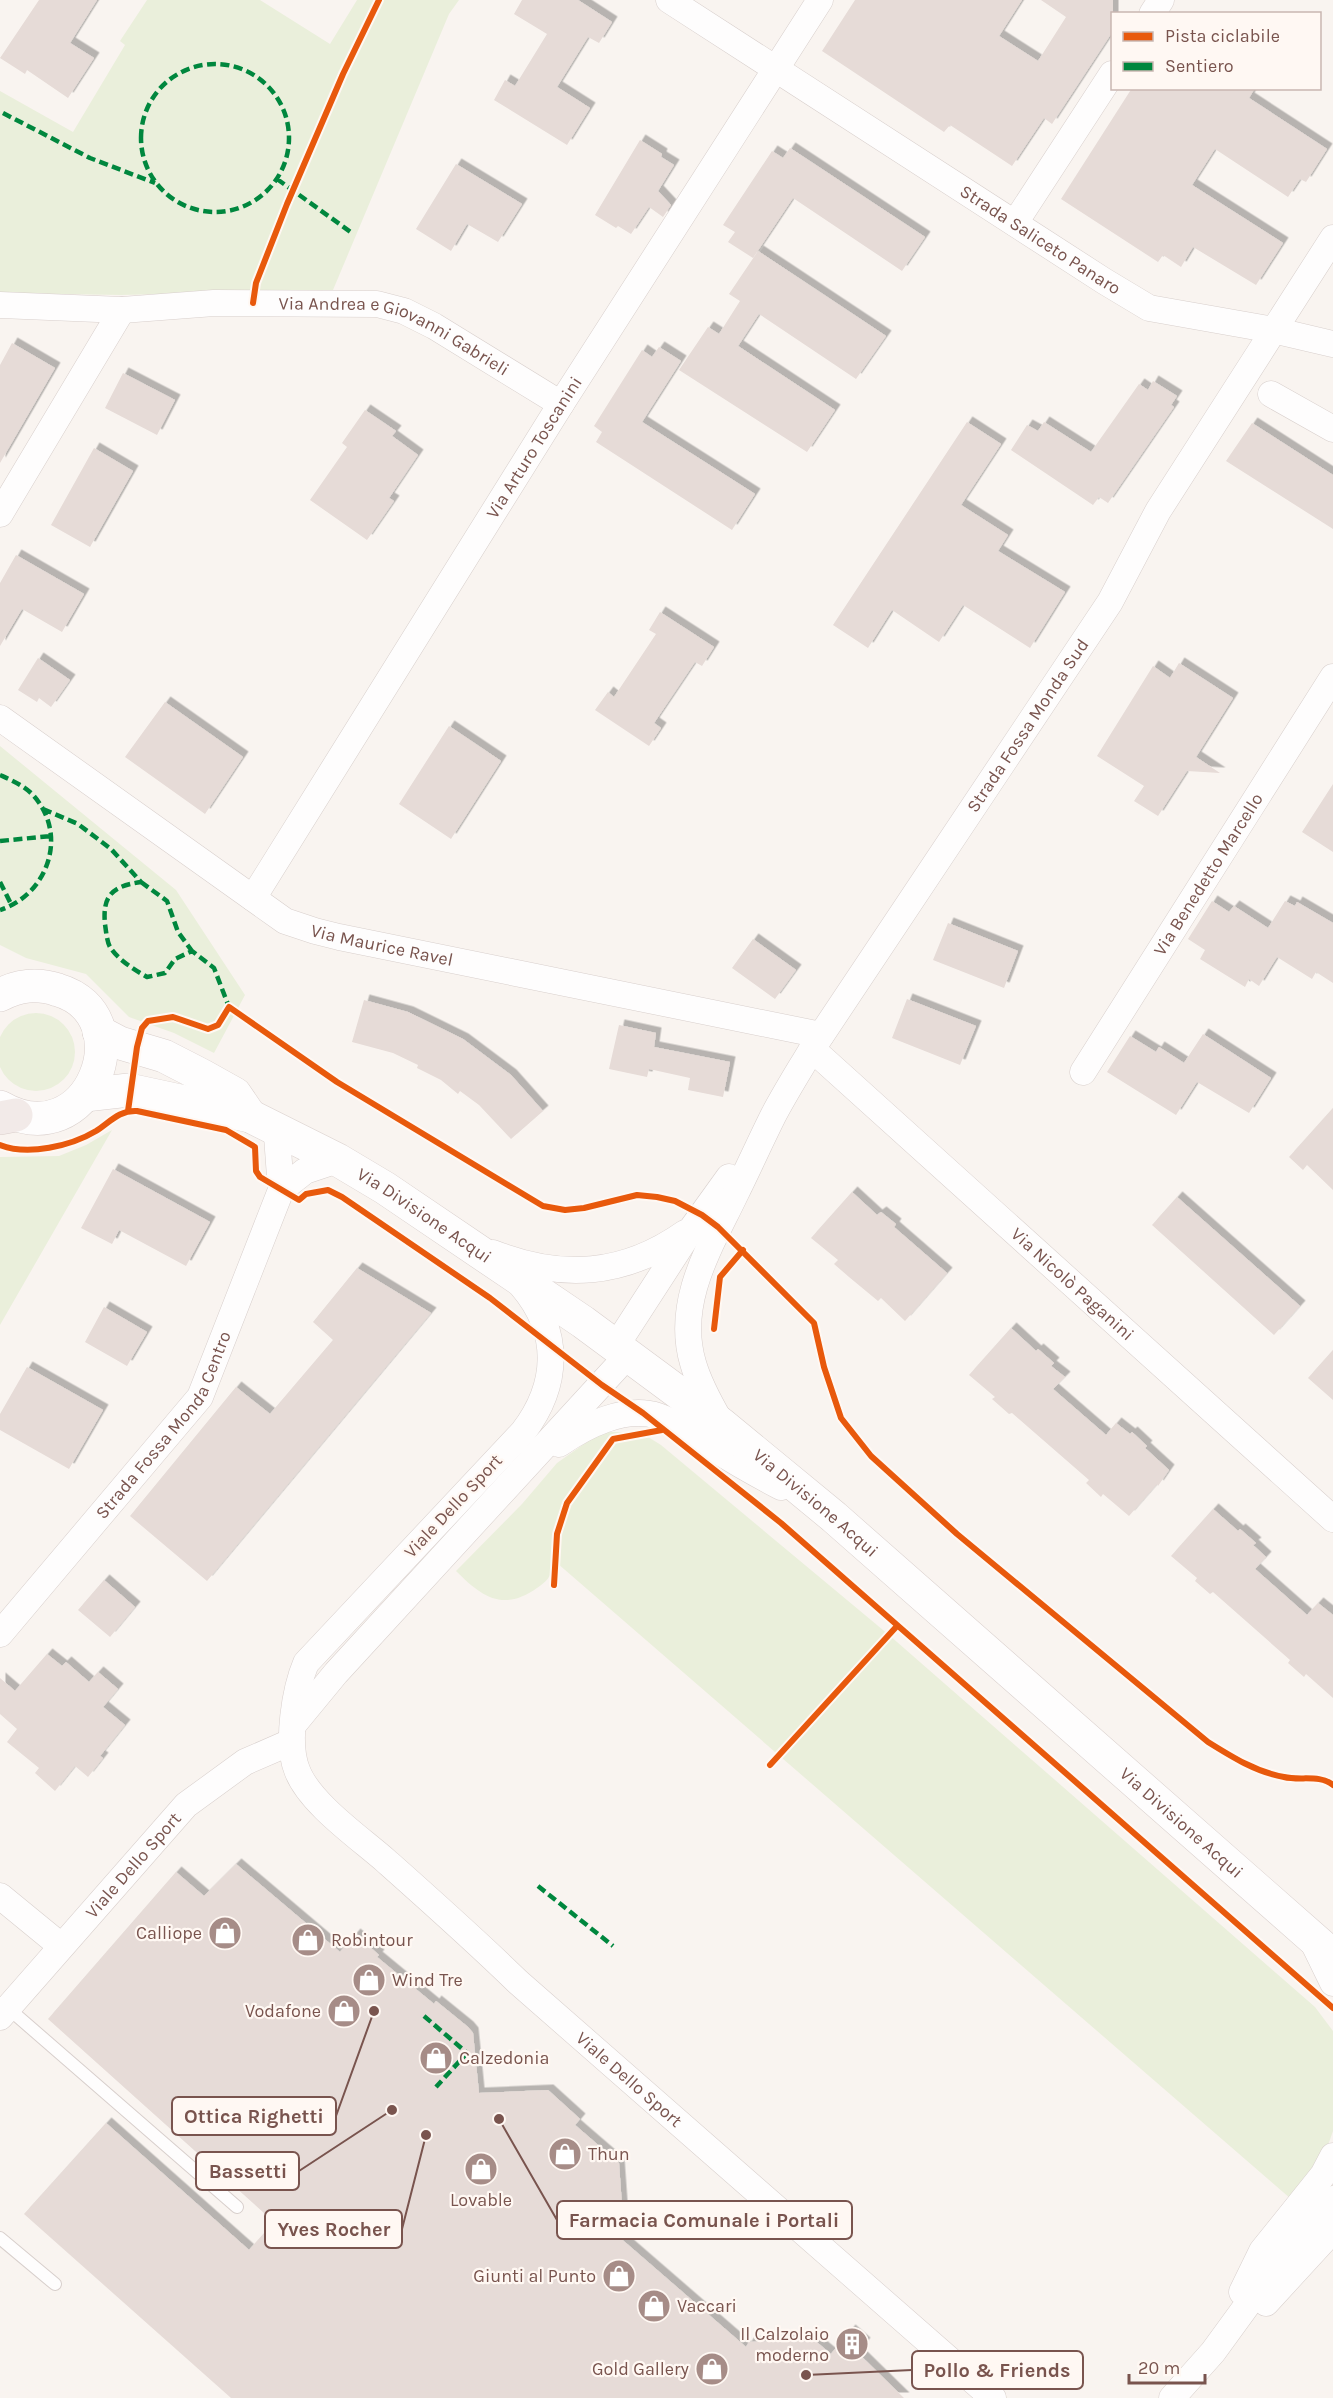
<svg xmlns="http://www.w3.org/2000/svg" width="1333" height="2398" font-family="Karla,sans-serif">
<defs>
<filter id="shadow"><feDropShadow dx="5.5" dy="-5.5" stdDeviation="0" flood-color="#0004"/></filter>
</defs>
<rect width="100%" height="100%" fill="#f9f4f0"/>
<path fill="#eaefdb" d="M147,0h113l70,44 27,-44h102l-10,14 -116,276 -212,5 -121,-2v-202l73,41 52,-87 -5,-4z
M0,746l176,144 69,105 -31,58 -40,-20 -45,-16 -43,-43 -60,-16 -26,-13z
M-3 1052a39 39 0 1 1 78 0a39 39 0 1 1-78 0Z
M112,1130l-112,195v-168l59,-1 27,-11z
M601,1432h39l21,13 228,190 426,372 18,24v100l-7,20 -35,48 -734,-636 -4,3c-1,10 -8,17 -16,22 -34,24 -55,9 -81,-17l66,-67 35,-41z"/>
<path fill="#e6dbd7" filter="url(#shadow)" d="M39,0h58l-27,43 24,15 -26,40 -41,-28 -2,4 -25,-16z
M522,0h56l34,22 -13,21 -11,-6 -31,50 33,21 -23,37 -73,-45 11,-20 10,6 32,-52 -33,-20z
M855,0h167l-23,36 39,25 28,-44 -25,-17h72v31l-61,93 -8,-6 -32,48 -62,-41 -6,7 -122,-81z
M1132,88h123l-6,10 78,51 -21,33 -6,-3 -12,18 -73,-48 -23,36 91,58 -27,42 -63,-38 -12,20 -18,-12 -5,7 -97,-63z
M640,140l22,14 -1,3 13,8 -16,26 13,14 -8,12 -14,-10 -18,27 -13,-8 -2,2 -21,-13z
M790,148l135,89 -23,34 -109,-73 -40,60 -25,-16 7,-10 -12,-7 49,-74 11,7z
M456,164l66,40 -24,38 -31,-18 -16,27 -35,-22z
M758,251l128,85 -30,43 -97,-65 -21,32 97,64 -28,42 -128,-82 29,-43 11,7 21,-33 -11,-7z
M12,343l43,25 -55,95v-98z
M659,347l22,14 -39,61 113,72 -23,36 -136,-88 6,-10 -8,-6 48,-76 10,7z
M123,373l52,27 -18,35 -52,-27z
M1153,381l24,15 -6,9 3,2 -66,96 -9,-6 -6,8 -82,-55 16,-25 11,6 6,-9 47,30 48,-68 9,6z
M365,410l31,21 -4,5 26,19 -29,43 5,3 -27,39 -57,-40 37,-53 -5,-4z
M967,422l34,22 -40,61 47,30 -10,16 67,41 -35,56 -67,-43 -24,37 -47,-32 -24,38 -35,-23z
M1252,423l81,52v54l-107,-68z
M94,448l39,23 -43,76 -39,-22z
M16,555l68,39 -22,38 -40,-23 -22,37v-63z
M660,612l54,35 -12,19 -7,-4 -41,61 7,5 -12,18 -54,-36 13,-18 6,5 42,-63 -7,-4z
M38,658l32,22 -19,27 -12,-9 -2,4 -19,-12z
M1179,663l54,35 -37,59 24,16 -33,-2 -29,45 -24,-15 10,-15 -47,-30 56,-90 17,12z
M165,702l78,55 -38,57 -80,-57z
M449,726l52,35 -50,78 -52,-35z
M1333,784v68l-31,-20z
M1212,901l17,11 5,-6 34,22 17,-27 10,5 2,-4 36,21v60l-17,-11 -4,7 -35,-22 -18,29 -10,-7 -4,8 -45,-28 5,-9 -17,-11z
M948,923l70,28 -14,37 -71,-28z
M753,939l43,31 -21,29 -43,-31z
M907,999l69,27 -16,39 -68,-27z
M364,1000l44,12 55,27 48,36 32,36 -32,28 -32,-34 -19,-14 -2,3 -17,-14 -24,-12 1,-3 -25,-12 -41,-11z
M619,1025l37,8 -2,14 76,15 -7,35 -35,-7 2,-12 -41,-9 -2,8 -38,-8z
M1203,1034l68,44 -22,35 -52,-31 -21,33 -69,-43 23,-36 26,16 3,-5 25,16z
M1333,1108v82l-26,-25 -4,5 -14,-13z
M113,1169l97,53 -24,44 -67,-36 -7,14 -31,-16z
M852,1192l25,23 4,-3 15,12 -2,3 53,46 -42,48 -24,-23 -3,3 -29,-24 -15,-13 4,-4 -27,-22z
M1177,1197l123,109 -26,29 -122,-110z
M357,1268l74,45 -224,268 -77,-65 106,-129 34,27 63,-74 -20,-18z
M104,1307l43,25 -20,34 -42,-24z
M1011,1328l25,23 2,-2 16,14 -3,3 14,11 -12,12 53,46 10,-12 14,11 2,-2 15,14 -2,2 24,22 -11,16 -1,-2 -28,32 -26,-22 -2,3 -15,-14 3,-3 -77,-67 -3,1 -17,-15 3,-2 -26,-22z
M1333,1350v50l-25,-22z
M27,1367l76,43 -34,59 -69,-39v-16z
M1213,1509l25,22 2,-2 16,14 -3,2 13,12 -11,12 52,46 11,-12 15,12v83l-27,-24 -2,3 -16,-14 2,-3 -77,-68 -3,2 -15,-13 2,-3 -26,-22z
M104,1580l31,27 -25,30 -32,-27z
M47,1654l15,12 4,-4 23,20 9,-10 20,17 -15,18 22,18 -25,31 3,2 -15,19 -13,-11 -20,25 -20,-18 4,-5 -32,-26 10,-13 -17,-15v-36l15,13z
M236,1864l104,88 15,-18 24,21 -2,2 57,47 2,-3 32,26 5,6 6,60 69,-3 32,29 -5,6 44,38 4,57 -12,10 135,117 3,-5 64,-3 18,15 19,-24 15,13 -7,10 46,45h-673l-207,-184 82,-91 143,127 25,-28 -226,-203 128,-147 28,24z"/>
<g fill="none" stroke-linecap="round" stroke-linejoin="round">
<defs>
<path id="service" d="M8,2008l229,199
M0,2238l55,46"/>
<g id="minor">
<path id="s1" d="M669,0l435,281 45,27 124,22 60,14"/>
<path d="M1152,14l9,-14"/>
<path d="M1015,223l97,-149"/>
<path id="s2" d="M0,305l122,5 92,-7 163,1 27,7 30,15 127,78"/>
<path d="M1271,394l62,35"/>
<path d="M0,514l122,-204"/>
<path id="s3" d="M0,718l285,203 30,10 24,6 482,98"/>
<path id="s4" d="M253,898l308,-494 259,-404"/>
<path id="s5" d="M812,1049l521,470"/>
<path id="s6" d="M1083,1072l250,-395"/>
<path d="M281,1190l24,-19 33,-11"/>
<path d="M493,1253c69,27 131,23 192,-20"/>
<path id="s7" d="M522,1286c39,46 37,99 1,146l-217,231c-11,26 -20,80 -9,107 12,33 63,68 89,91 45,40 89,79 132,121l475,416"/>
<path d="M616,1346l77,-119 36,-50"/>
<path id="s8" d="M720,1421c-11,-19 -21,-37 -27,-58 -18,-61 17,-116 42,-168 13,-26 25,-53 38,-79 12,-23 26,-45 39,-67l298,-447 48,-91 175,-273"/>
<path d="M559,1444c26,-18 66,-39 99,-28 20,7 37,20 55,32 22,14 45,27 68,39"/>
<path id="s9" d="M0,1634l200,-237 81,-207 -4,-54 -4,-7"/>
<path d="M294,1724l42,-51 292,-318"/>
<path d="M0,1896l61,50"/>
<path d="M1312,1940l21,43"/>
<path id="s10" d="M0,2017l186,-212 59,-43 46,-20"/>
<path d="M1242,2292l20,-41 61,-76 10,-19"/>
<path d="M1266,2303l67,-73"/>
<path d="M1172,2398l41,-46 59,-81 61,-72"/>
</g>
<g id="secondary">
<path d="M0,995c19,-10 37,-12 58,-5 86,25 32,169 -58,117"/>
<path d="M99,1032l21,11 44,13 37,19 34,19 15,22"/>
<path id="s11" d="M85,1095l44,-5 121,26 88,44 47,28 198,134 138,102 113,93 499,439"/>
</g>
<path id="trunk" d="M0,1118l16,-3"/>
</defs>
<use href="#service" stroke="#d8cfcc" stroke-width="14"/>
<use href="#minor" stroke="#d8cfcc" stroke-width="27"/>
<use href="#secondary" stroke="#d9cfcc" stroke-width="34"/>
<use href="#trunk" stroke="#dacfcc" stroke-width="34"/>
<use href="#service" stroke="#fefdfd" stroke-width="12"/>
<use href="#minor" stroke="#fefdfd" stroke-width="26"/>
<use href="#secondary" stroke="#fefdfd" stroke-width="33"/>
<use href="#trunk" stroke="#f2eae8" stroke-width="33"/>
<path stroke="#00873e" stroke-width="4.5" stroke-dasharray="9 4.5" stroke-linecap="butt" d="M141 138a74 74 0 1 1 148 0a74 74 0 1 1-148 0Z
M3,113l87,45 65,25
M277,179l75,54
M0,775c11,5 23,10 32,19 37,39 17,100 -32,116
M43,809l35,15 33,25 30,33c-27,4 -39,12 -36,42 1,7 2,18 5,23 8,13 25,23 37,30l18,-4 10,-14 17,-8 22,17 15,39
M0,841l51,-5
M0,882l12,24
M141,882l26,19 11,31 14,19
M538,1886l75,60
M424,2016l43,37 -31,34"/>
<defs>
<path id="cycleway" d="M253,303l3,-20 31,-79 56,-130 36,-74
M128,1111l9,-64 5,-19 6,-7 25,-4 35,12 10,-4 11,-18 108,75 206,124 22,4 19,-2 53,-13 20,2 18,4 27,14 16,12 96,96 10,44 17,51 30,38 86,78 251,208c24,15 48,30 76,35 16,4 36,-3 49,8
M0,1145c28,11 71,1 96,-14 14,-9 23,-21 41,-20l89,19 29,17 1,24 4,6 39,23 7,-6 22,-4 14,7 148,101 112,87 41,28 138,110 552,485
M714,1329l6,-52 23,-27
M554,1585l3,-51 10,-31 46,-64 49,-9
M770,1765l127,-139"/>
</defs>
<use href="#cycleway" stroke="#fff8f3" stroke-width="10"/>
<use href="#cycleway" stroke="#e8590c" stroke-width="6"/>
</g>
<defs>
<symbol id="shop-disc" viewBox="-11 -11 22 22"><circle r="9.5" fill="#a68c87" stroke="#fff8f3"/><path d="M-5-2.5h2.3a2.7 3.5 0 0 1 5.4 0H5L5.5 6h-11ZM-1.5-2.5h3a1.5 2.3 0 0 0-3 0Z" fill="#fff"/></symbol>
<symbol id="building-disc" viewBox="-11 -11 22 22"><circle r="9.5" fill="#a68c87" stroke="#fff8f3"/><path d="M-4-6H4V6H1V3H-1V6H-4ZM-2.5-4.3h1.7v1.8h-1.7ZM.8-4.3h1.7v1.8H.8ZM-2.5-1h1.7V.8h-1.7ZM.8-1h1.7V.8H.8Z" fill="#fff"/></symbol>
</defs>
<g fill-rule="evenodd">
<use href="#shop-disc" x="206" y="1914" width="38" height="38"/>
<use href="#shop-disc" x="289" y="1921" width="38" height="38"/>
<use href="#shop-disc" x="350" y="1961" width="38" height="38"/>
<use href="#shop-disc" x="325" y="1992" width="38" height="38"/>
<use href="#shop-disc" x="417" y="2039" width="38" height="38"/>
<use href="#shop-disc" x="546" y="2135" width="38" height="38"/>
<use href="#shop-disc" x="462" y="2150" width="38" height="38"/>
<use href="#shop-disc" x="600" y="2257" width="38" height="38"/>
<use href="#shop-disc" x="635" y="2287" width="38" height="38"/>
<use href="#building-disc" x="833" y="2325" width="38" height="38"/>
<use href="#shop-disc" x="693" y="2350" width="38" height="38"/>
</g>
<g text-anchor="middle" dominant-baseline="central" stroke-width="4.5" stroke-linejoin="round" paint-order="stroke">
<g font-size="18" fill="#79544e" stroke="#fff8f3">
<text stroke="none"><textPath href="#s1" startOffset="442">Strada Saliceto Panaro</textPath></text>
<text stroke="none"><textPath href="#s2" startOffset="402">Via Andrea e Giovanni Gabrieli</textPath></text>
<text stroke="none"><textPath href="#s4" startOffset="531">Via Arturo Toscanini</textPath></text>
<text stroke="none"><textPath href="#s8" startOffset="796">Strada Fossa Monda Sud</textPath></text>
<text stroke="none"><textPath href="#s6" startOffset="234">Via Benedetto Marcello</textPath></text>
<text stroke="none"><textPath href="#s3" startOffset="450">Via Maurice Ravel</textPath></text>
<text stroke="none"><textPath href="#s11" startOffset="369">Via Divisione Acqui</textPath></text>
<text stroke="none"><textPath href="#s5" startOffset="351">Via Nicolò Paganini</textPath></text>
<text stroke="none"><textPath href="#s9" startOffset="267">Strada Fossa Monda Centro</textPath></text>
<text stroke="none"><textPath href="#s11" startOffset="855">Via Divisione Acqui</textPath></text>
<text transform="translate(453 1506) rotate(-47)">Viale Dello Sport</text>
<text stroke="none"><textPath href="#s11" startOffset="1341">Via Divisione Acqui</textPath></text>
<text stroke="none"><textPath href="#s10" startOffset="202">Viale Dello Sport</textPath></text>
<text stroke="none"><textPath href="#s7" startOffset="1041">Viale Dello Sport</textPath></text>
</g>
<g font-size="18" fill="#79544e" stroke="#fff8f3" text-anchor="end">
<text x="202" y="1933">Calliope</text>
<text x="331" y="1940" text-anchor="start">Robintour</text>
<text x="392" y="1980" text-anchor="start">Wind Tre</text>
<text x="321" y="2011">Vodafone</text>
<text x="459" y="2058" text-anchor="start">Calzedonia</text>
<text x="588" y="2154" text-anchor="start">Thun</text>
<text x="481" y="2200" text-anchor="middle">Lovable</text>
<text x="596" y="2276">Giunti al Punto</text>
<text x="677" y="2306" text-anchor="start">Vaccari</text>
<text x="829" y="2334">Il Calzolaio<tspan x="829" dy="21">moderno</tspan></text>
<text x="689" y="2369">Gold Gallery</text>
</g>
</g>
<path fill="none" stroke="#79544e" stroke-width="2" d="M374 2011L336 2116M392 2110L299 2171M499 2119L557 2220M426 2135L402 2229M806 2375L912 2370"/>
<g fill="#79544e" stroke="#fff8f3" stroke-width="2">
<circle cx="374" cy="2011" r="6"/>
<circle cx="392" cy="2110" r="6"/>
<circle cx="499" cy="2119" r="6"/>
<circle cx="426" cy="2135" r="6"/>
<circle cx="806" cy="2375" r="6"/>
</g>
<g fill="#fff8f3" stroke="#79544e" stroke-width="2">
<rect x="172" y="2097" width="164" height="38" rx="6"/>
<rect x="196" y="2152" width="103" height="38" rx="6"/>
<rect x="557" y="2201" width="295" height="38" rx="6"/>
<rect x="265" y="2210" width="137" height="38" rx="6"/>
<rect x="912" y="2351" width="171" height="38" rx="6"/>
</g>
<g font-size="20" text-anchor="middle" font-weight="bold" fill="#79544e">
<text x="254" y="2123">Ottica Righetti</text>
<text x="248" y="2178">Bassetti</text>
<text x="704" y="2227">Farmacia Comunale i Portali</text>
<text x="334" y="2236">Yves Rocher</text>
<text x="997" y="2377">Pollo &amp; Friends</text>
</g>
<rect x="1111" y="12" width="210" height="78" fill="#fff8f3" stroke="#c9b6b1" stroke-width="1.5"/>
<rect x="1123" y="32" width="30" height="9" fill="#e8590c" stroke="#c9b6b1" stroke-width="1.5"/>
<text x="1165" y="42" font-size="18" fill="#79544e">Pista ciclabile</text>
<rect x="1123" y="62" width="30" height="9" fill="#00873e" stroke="#c9b6b1" stroke-width="1.5"/>
<text x="1165" y="72" font-size="18" fill="#79544e">Sentiero</text>
<path d="M1129 2374v9h76v-9" fill="none" stroke="#79544e" stroke-width="3"/>
<text x="1138" y="2374" font-size="18" fill="#79544e" stroke="#fff8f3" stroke-width="4.5" paint-order="stroke">20 m</text>
</svg>
